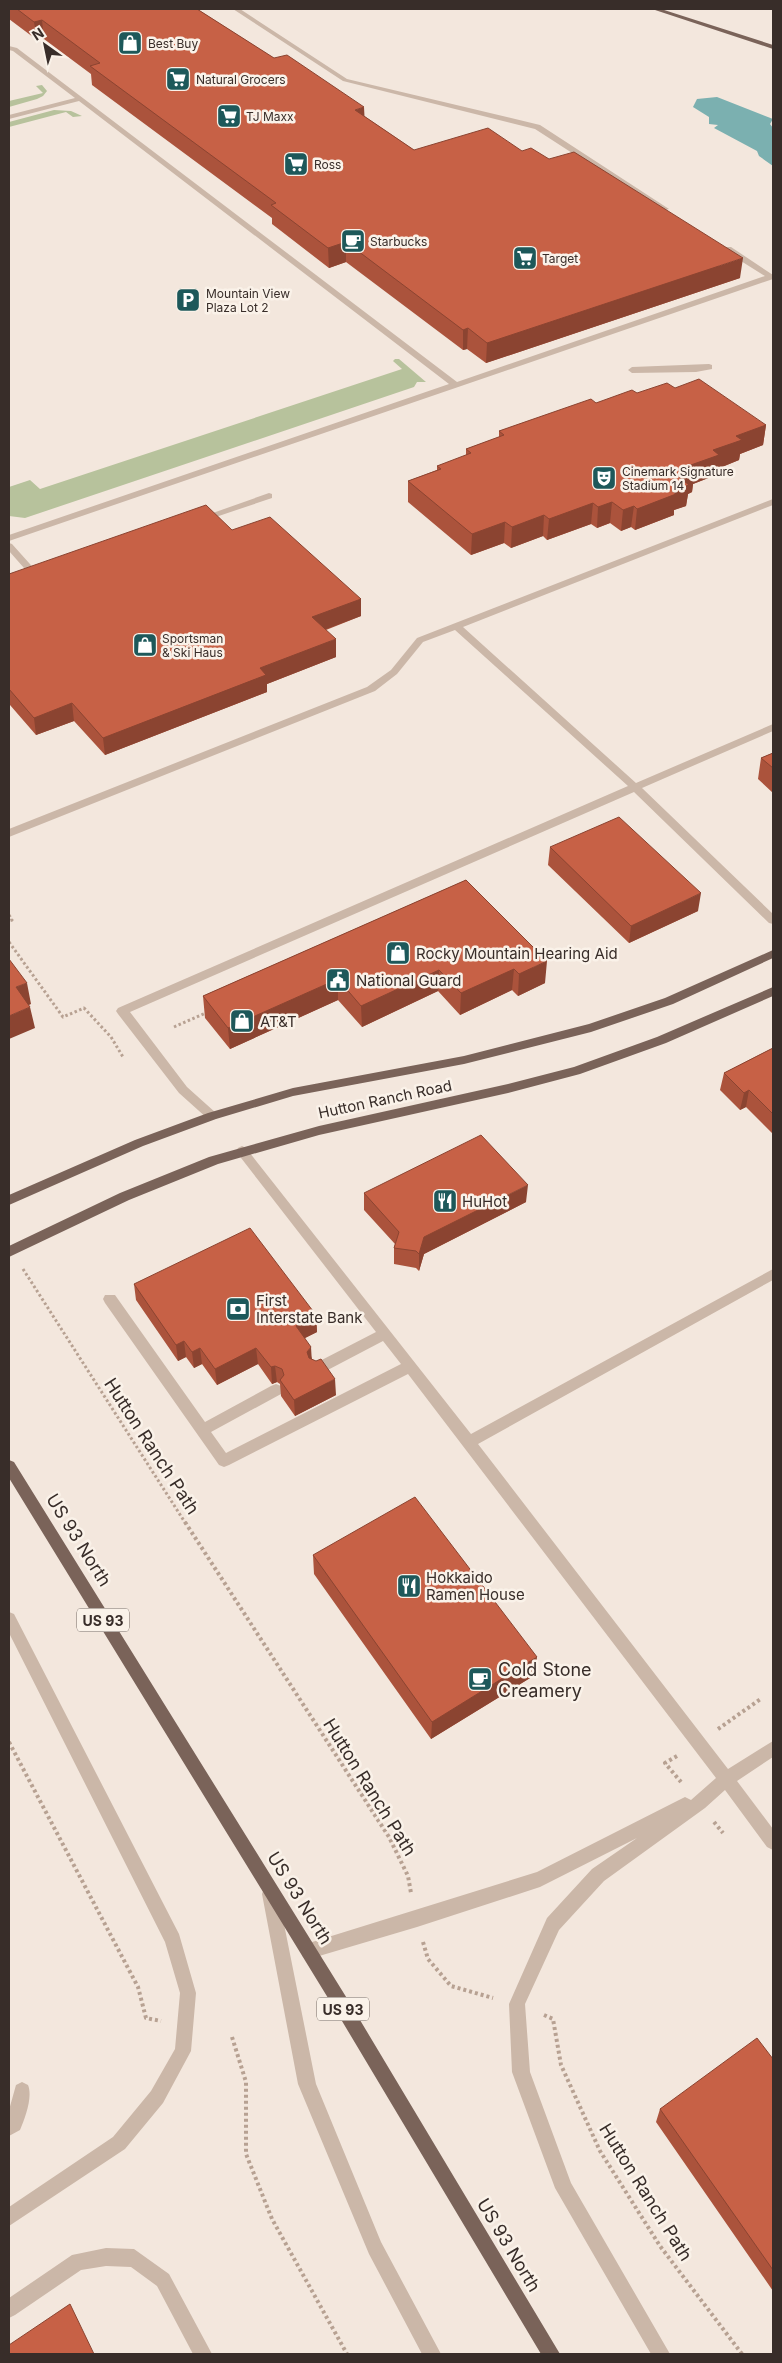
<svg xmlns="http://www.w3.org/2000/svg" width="782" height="2363" font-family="Inter,sans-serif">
<rect width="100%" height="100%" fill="#f3e7dd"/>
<path fill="#b7c29c" d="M42,85l5,6 -4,5 -6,3 -28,8v-6l34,-8 -7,-7z
M54,110l17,1 11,5 -9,1 -7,-5 -57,15v-5z
M395,359h4l27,23h-9l-3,5 -389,131 -16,-2v-29l21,-7 10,9 362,-120 -9,-8z"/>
<path fill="#7bb0b0" d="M717,97l56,22 -3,5 3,4v38l-14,-10 -2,-5 -43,-23 4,-3 -9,-1v-7l-16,-10 4,-8z"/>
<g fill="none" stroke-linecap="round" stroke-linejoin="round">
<path stroke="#b7a192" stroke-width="3" stroke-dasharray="2.5 2.5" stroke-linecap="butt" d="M9,915l3,5 -3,1
M9,942l54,75 21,-9 27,29 12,20
M174,1027l32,-14
M23,1269l163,255"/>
<path stroke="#b7a192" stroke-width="4" stroke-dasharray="3 3" stroke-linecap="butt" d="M185,1522l204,315 19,39 3,17
M718,1729l44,-31
M9,1742l129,245 8,31 15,3
M677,1756l-12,7 16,19
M714,1822l9,11
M423,1942l5,17 23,27 42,12
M544,2015l9,4 8,46 39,86 60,95 82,108
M232,2037l14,45v72l26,65 75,135"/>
<path fill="#cbb7a8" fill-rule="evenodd" d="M233,9h7l107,70 193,46 129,84 -7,2 -127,-82 -192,-48z
M9,46l8,2 440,334 308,-106 -40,-25v-4h6l42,28v4l-764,262v-6l440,-151 -370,-283 -70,18v-4l66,-17 -62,-47 -4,-1z
M709,364l3,1v4l-16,3 -64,1 -4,-3 4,-3z
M269,493l3,1v4l-68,23 -8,-2z
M773,499v6l-310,122 173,156 137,-59v7l-131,57 131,126v10l-4,-1 -135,-131 -504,220 57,75 29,26 2,3 -2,3h-8l-29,-26 -61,-79 -2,-3 2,-3 510,-222 -173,-156 -32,12 -26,32 -22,17 -366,146v-8l358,-142 24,-17 26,-32z
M9,543l3,1 26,29v4h-6l-23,-26z
M242,1146l4,2 225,286 302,-165v11l-295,164 250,325 45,-28v16l-36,24 36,48v21l-6,-3 -42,-57 -20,18 -101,73 -45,49 -34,74 5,68 41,111 99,171h-19l-96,-166 -43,-116 -3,-68 38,-86 45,-49 45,-31 -97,49 -123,40 -108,32 -6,-2 -2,-6 2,-6 6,-2 228,-71 142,-72 6,-3 6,3 25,-22 -308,-404 -179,91 -5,2 -5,-2 -114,-162 -2,-4 2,-4h10l90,127 66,-36 5,-2 5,2 2,4 -2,4 -70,38 15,21 175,-89 -18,-23 -61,32 -5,2 -5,-2 -2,-4 2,-4 64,-33 -138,-178 -2,-3 2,-3z
M9,1612l5,2 165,320 17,59 -5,58 -28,52 -38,46 -116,77v-19l104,-70 38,-46 24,-42 5,-56 -15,-51 -156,-309z
M270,1886l6,2 2,6 38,190 65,158 60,112h-19l-53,-100 -71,-170 -36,-190 2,-6z
M22,2082l6,3c5,12 -3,33 -8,45l-11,6v-26l7,-25z
M106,2248l28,1 35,25 43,80h-19l-36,-68 -26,-19 -25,-1 -25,4 -66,45 -6,3v-20l63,-43z"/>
<path fill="#7a6359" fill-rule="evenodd" d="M652,9h9l112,36v4z
M773,950v8l-100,46 -82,28 -127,32 -171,32 -77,23 -73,27 -134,59v-10l126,-55 73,-27 85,-25 171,-32 125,-32 76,-26z
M773,987v9l-107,47 -86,31 -72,19 -189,42 -101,29 -89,36 -120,57v-11l111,-53 89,-36 110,-31 189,-42 66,-17 83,-30z
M9,1460l5,2 334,538 212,354h-19l-205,-343 -327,-533z"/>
</g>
<path fill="#ab533c" d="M9,9h188l167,107 50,34 108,1 218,127 -254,85 -19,-14 -4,1 -117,-88 -17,6 -57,-44v-6l-180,-133 -1,-11 -47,-35 -7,1 -28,-21z
M675,388l91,37 -3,20 -23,9 -1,6 -22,9 -1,6 -23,9 -1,8 -4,2 -2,12 -12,4v5l-39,15 -4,-3 -10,4 -11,-8 -13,5 -6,-4 -44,16 -4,-4 -32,12 -7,-5 -33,12 -63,-53v-21l29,-11v-4l29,-10v-7l33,-12v-6l97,-28 41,-10z
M232,530l129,69v17l-35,14 10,27 -69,27v8l-162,63 -31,-34 -38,14 -26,-30 -1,1v-132z
M773,753v40l-15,-14 3,-21z
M550,847l148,64 -69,32 -81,-78z
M466,880l79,103 -27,13 -6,-6 -52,25 -22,-24 -76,36 -24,-27 -108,49 -25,-31 -2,-22z
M773,1048v86l-27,-27 -6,3 -20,-20 4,-17z
M364,1193l162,9 -102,52 -5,17 -3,-3 -22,-4v-16l1,-4 -31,-34z
M134,1284l182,31 1,17 -12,6 7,21 24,36 -41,21 -14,-20 -1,-12 -3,-2 -5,2 -14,-20 -41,21 -15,-21 -8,4 -8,-11 -8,4 -42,-61z
M313,1555l222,120 -104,64 -117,-165z
M773,2059v232l-117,-169 4,-13z"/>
<path fill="#8b4431" d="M42,20l2,19 -7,1 -3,-18z
M364,107l1,19 -10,-16z
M346,242v20l-17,6 -1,-20z
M743,258l-3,20 -254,85 1,-20z
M468,328l-1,21 -4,1v-20z
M766,425l-3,20 -23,9 -1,6 -22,9 -1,6 -23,9 -1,8 -4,2 -2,12 -12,4v5l-39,15 2,-21 35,-18 7,-14 9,-11 48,-30z
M612,502l-2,21 -13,5 1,-21z
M593,503l-2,21 -44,16 2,-21z
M634,506l-3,21 -10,4 2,-21z
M544,515l-1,21 -32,12 1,-21z
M505,522l-1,21 -33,12 1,-21z
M361,599v17l-48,18 -1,-17z
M336,639v18l-69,27v8l-162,63 -2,-17 157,-70z
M9,695l1,10 -1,1z
M72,703l2,18 -38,14 -2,-17z
M701,893l-3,18 -69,32 2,-17z
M547,961l-2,22 -27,13 1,-22z
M514,969l-2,21 -52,25 1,-22z
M439,970l-1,21 -76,36 -1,-21z
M338,979v21l-108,49 -2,-21z
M27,983l4,21 -10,5 -5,-22z
M30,1007l5,21 -26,11v-23z
M749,1090l-3,17 -6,3 4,-17z
M528,1185l-2,17 -102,52 -5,17v-17l5,-17z
M316,1315l1,17 -20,10 -1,-16z
M184,1341l2,16 -8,4 -2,-16z
M311,1347l1,16 -4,5 -1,-16z
M200,1348l2,16 -8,4 -2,-16z
M256,1348l2,16 -41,21 -2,-16z
M275,1366l2,16 -5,2 -1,-17z
M335,1379l1,16 -41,21 -1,-16z
M537,1657l-2,18 -104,64 1,-17z"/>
<path fill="#c76146" stroke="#8b4431" d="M17,9h180l77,49 13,-3 77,52 -9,3 59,40 74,-22 34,23 9,-3 18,11 25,-7 169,106 -256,85 -19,-15 -5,2 -117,-88 -18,6 -57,-43 5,-2 -186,-137 10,-3 -58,-43 -8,2z
M699,379l67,46 -30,11 6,4 -29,10 6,5 -31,11 7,5 -16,6 10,8 -17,6 4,3 -39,15 -3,-3 -11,4 -11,-8 -14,5 -5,-4 -44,16 -5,-4 -32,12 -7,-5 -33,12 -64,-53 33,-12 -4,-3 34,-13 -5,-4 38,-14 -5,-4 92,-32 5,4 36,-13 5,3 30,-10 8,5z
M206,505l26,25 38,-13 91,82 -49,18 24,22 -76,29 6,7 -163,63 -31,-35 -38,15 -25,-29v-115z
M773,753v15l-12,-10z
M619,817l82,76 -70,33 -81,-79z
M466,880l81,81 -28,13 -5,-5 -53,24 -22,-23 -78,36 -23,-27 -110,49 -25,-32z
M9,959l18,24 -11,4 14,20 -21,9z
M773,1048v66l-24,-24 -5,3 -20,-20z
M481,1135l47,50 -104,52 -5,17 -3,-3 -22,-3 5,-16 -35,-39z
M250,1228l66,87 -20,11 15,21 -4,5 2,6 7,3 5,-2 14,20 -41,21 -14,-20 4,-5 -2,-6 -7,-3 -4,1 -15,-19 -41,21 -15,-21 -8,4 -8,-11 -8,4 -42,-61z
M415,1497l122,160 -105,65 -119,-167z
M757,2038l16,21v211l-113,-161z
M70,2304l24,50h-85v-9z"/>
<defs>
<symbol id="shop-square" viewBox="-11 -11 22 22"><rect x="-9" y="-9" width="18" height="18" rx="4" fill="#1d585a" stroke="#faf2e9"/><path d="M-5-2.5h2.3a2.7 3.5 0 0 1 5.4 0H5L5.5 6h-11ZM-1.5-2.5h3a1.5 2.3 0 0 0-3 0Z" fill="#fff"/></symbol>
<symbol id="supermarket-square" viewBox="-11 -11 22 22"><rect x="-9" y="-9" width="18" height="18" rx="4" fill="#1d585a" stroke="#faf2e9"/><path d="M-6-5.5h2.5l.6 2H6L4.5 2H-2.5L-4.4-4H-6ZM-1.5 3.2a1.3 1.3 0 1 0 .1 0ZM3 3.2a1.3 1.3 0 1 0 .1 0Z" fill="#fff"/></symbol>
<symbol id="cafe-square" viewBox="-11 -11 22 22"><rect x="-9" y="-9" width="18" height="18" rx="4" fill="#1d585a" stroke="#faf2e9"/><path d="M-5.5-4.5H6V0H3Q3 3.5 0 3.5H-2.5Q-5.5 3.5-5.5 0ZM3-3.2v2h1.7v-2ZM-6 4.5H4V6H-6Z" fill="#fff"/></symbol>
<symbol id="parking-square" viewBox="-11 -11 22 22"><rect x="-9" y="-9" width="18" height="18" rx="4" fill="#1d585a" stroke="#faf2e9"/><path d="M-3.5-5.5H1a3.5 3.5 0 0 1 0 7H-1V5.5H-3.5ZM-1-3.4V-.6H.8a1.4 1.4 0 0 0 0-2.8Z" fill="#fff"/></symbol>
<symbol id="theatre-square" viewBox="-11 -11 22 22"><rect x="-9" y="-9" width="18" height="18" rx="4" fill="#1d585a" stroke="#faf2e9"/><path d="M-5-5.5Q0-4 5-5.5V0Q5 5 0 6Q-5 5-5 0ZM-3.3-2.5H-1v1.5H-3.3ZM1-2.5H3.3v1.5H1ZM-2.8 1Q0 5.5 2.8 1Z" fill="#fff"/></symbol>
<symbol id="civic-square" viewBox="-11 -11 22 22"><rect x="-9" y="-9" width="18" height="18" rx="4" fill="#1d585a" stroke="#faf2e9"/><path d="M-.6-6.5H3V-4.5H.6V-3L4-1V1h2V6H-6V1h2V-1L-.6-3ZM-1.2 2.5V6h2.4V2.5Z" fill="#fff"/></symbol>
<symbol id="restaurant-square" viewBox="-11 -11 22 22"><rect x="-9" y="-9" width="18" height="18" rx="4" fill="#1d585a" stroke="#faf2e9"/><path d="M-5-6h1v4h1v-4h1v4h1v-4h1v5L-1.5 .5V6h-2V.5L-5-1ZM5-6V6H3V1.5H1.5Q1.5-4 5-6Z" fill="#fff"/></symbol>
<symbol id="bank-square" viewBox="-11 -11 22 22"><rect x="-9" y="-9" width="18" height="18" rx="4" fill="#1d585a" stroke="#faf2e9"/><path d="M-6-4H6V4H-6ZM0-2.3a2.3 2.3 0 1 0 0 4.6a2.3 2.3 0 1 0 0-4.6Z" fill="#fff"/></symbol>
</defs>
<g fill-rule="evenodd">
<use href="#shop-square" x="116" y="29" width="28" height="28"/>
<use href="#supermarket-square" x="164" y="65" width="28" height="28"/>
<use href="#supermarket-square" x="215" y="102" width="28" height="28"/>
<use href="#supermarket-square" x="282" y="150" width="28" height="28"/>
<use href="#cafe-square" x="339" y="227" width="28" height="28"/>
<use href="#supermarket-square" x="511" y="244" width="28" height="28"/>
<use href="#parking-square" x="174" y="286" width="28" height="28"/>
<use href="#theatre-square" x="590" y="464" width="28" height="28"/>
<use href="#shop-square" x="131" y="631" width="28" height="28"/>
<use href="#shop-square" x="384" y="939" width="28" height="28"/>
<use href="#civic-square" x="324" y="966" width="28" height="28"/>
<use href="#shop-square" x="228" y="1007" width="28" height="28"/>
<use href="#restaurant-square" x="431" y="1187" width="28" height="28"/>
<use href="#bank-square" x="224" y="1295" width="28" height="28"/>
<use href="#restaurant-square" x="395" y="1572" width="28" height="28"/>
<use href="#cafe-square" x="466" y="1665" width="28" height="28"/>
</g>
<g text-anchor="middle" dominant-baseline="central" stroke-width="5" stroke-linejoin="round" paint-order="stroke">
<g font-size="12" fill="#382d29" stroke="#faf2e9" text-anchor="start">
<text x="148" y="43">Best Buy</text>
<text x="196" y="79">Natural Grocers</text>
<text x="246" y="116">TJ Maxx</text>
<text x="314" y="164">Ross</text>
<text x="370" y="241">Starbucks</text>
<text x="542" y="258">Target</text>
<text x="206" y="293">Mountain View<tspan x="206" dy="14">Plaza Lot 2</tspan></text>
<text x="622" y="471">Cinemark Signature<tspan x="622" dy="14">Stadium 14</tspan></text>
<text x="162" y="638">Sportsman<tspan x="162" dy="14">&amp; Ski Haus</tspan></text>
</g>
<g fill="#faf2e9" stroke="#726863" stroke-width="1">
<rect x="77" y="1608.5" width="52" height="23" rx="4"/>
<rect x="317" y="1997.5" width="52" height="23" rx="4"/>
</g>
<g font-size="14" font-weight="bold" fill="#382d29">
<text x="103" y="1620">US 93</text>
<text x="343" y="2009">US 93</text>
</g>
<g font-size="15" fill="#382d29" stroke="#faf2e9" text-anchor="start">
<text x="416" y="953">Rocky Mountain Hearing Aid</text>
<text x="356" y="980">National Guard</text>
<text x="260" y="1021">AT&amp;T</text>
<text x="462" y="1201">HuHot</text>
<text x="256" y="1300">First<tspan x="256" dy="17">Interstate Bank</tspan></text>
<text x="426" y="1577">Hokkaido<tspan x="426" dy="17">Ramen House</tspan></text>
</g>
<g font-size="15" fill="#382d29" stroke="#faf2e9">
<text transform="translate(385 1099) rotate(-12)">Hutton Ranch Road</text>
</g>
<g font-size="18" fill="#382d29" stroke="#faf2e9">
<text transform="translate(152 1446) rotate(57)">Hutton Ranch Path</text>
<text transform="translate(79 1540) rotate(58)">US 93 North</text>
<text transform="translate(370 1787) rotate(58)">Hutton Ranch Path</text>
<text transform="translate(300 1898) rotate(58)">US 93 North</text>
<text transform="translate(646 2192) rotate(58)">Hutton Ranch Path</text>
<text transform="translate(509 2245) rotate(59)">US 93 North</text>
</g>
<g font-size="18" fill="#382d29" stroke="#faf2e9" text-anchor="start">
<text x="498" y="1669">Cold Stone<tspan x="498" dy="21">Creamery</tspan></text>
</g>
</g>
<rect width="782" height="2363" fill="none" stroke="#382d29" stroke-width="20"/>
<g transform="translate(45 45) rotate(327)" stroke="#faf2e9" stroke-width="4" paint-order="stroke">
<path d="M0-4L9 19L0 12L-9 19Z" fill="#382d29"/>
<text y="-8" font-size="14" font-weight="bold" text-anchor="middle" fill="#382d29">N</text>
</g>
</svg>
